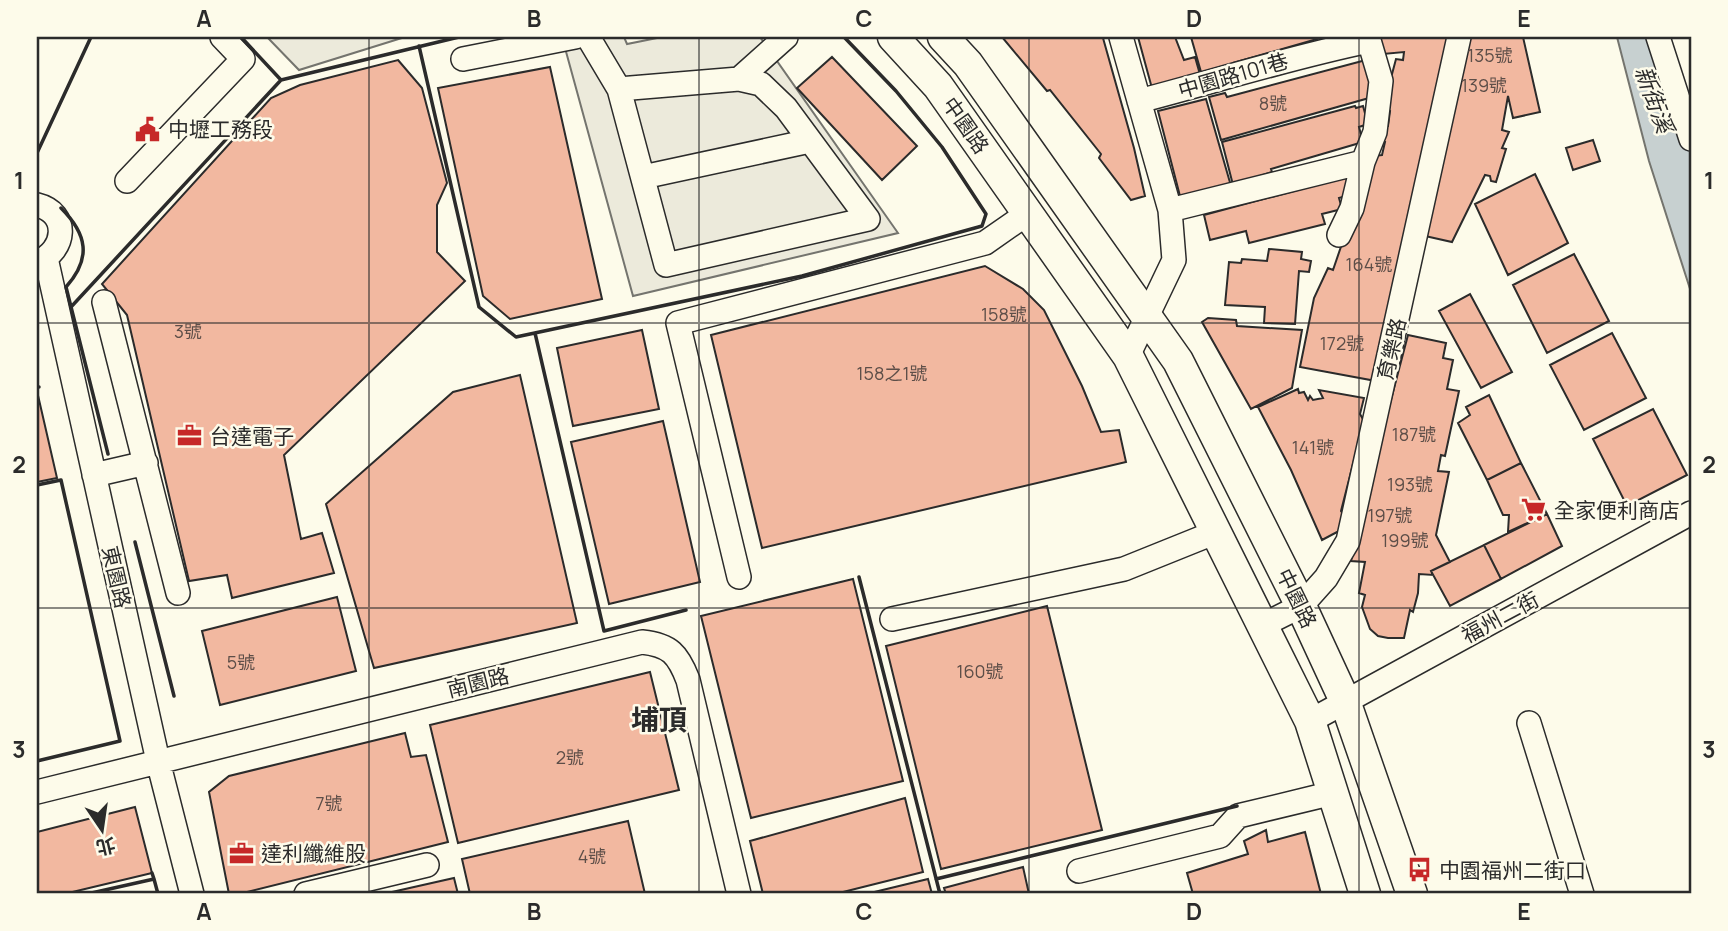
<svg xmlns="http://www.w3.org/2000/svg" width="1728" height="931" font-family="Manrope,'Noto Sans TC',sans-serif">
<rect width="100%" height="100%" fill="#fdfbea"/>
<path fill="#eceadb" stroke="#74746e" stroke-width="2" d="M267,37h138l-106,33z
M562,37h62l3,7 35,-7h98l138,196 -265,63z"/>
<path fill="#c7d0d0" stroke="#74746e" stroke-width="2" d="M1617,37h40l34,108v147l-42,-131z"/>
<path fill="#f2b8a0" stroke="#2b2b2b" stroke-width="2" d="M1002,37l101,1 31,110 11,48 -14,4 -32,-42 2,-4 -51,-64 -3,1z
M1138,37h37l9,23 11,-3 6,21 -48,14z
M1191,37h133l-91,26 2,6 -32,10z
M1378,37h71l-73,344 -76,-14 14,-69 14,-30 5,2 39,-114 10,-1 3,-13 -4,-1 3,-15h4l2,-15 -5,-1 1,-37 6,1 4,-15 7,1 1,-8 -21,2z
M1463,37h60l17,75 -27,6 -5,-22 -6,34 7,2 -7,16 4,1 -10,33 -5,-1 -1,-5 -5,-1 -33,67 -27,-6z
M832,57l85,89 -35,34 -85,-92z
M398,60l24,28 25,95 -10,22v47l28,29 -181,174 17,84 21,-6 12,40 -102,25 -5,-23 -38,6 -62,-266 -25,-31 169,-186 29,-13z
M1366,60l10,36 -155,44 -12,-43 16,-4 2,4z
M550,67l52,232 -92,20 -27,-23 -45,-208z
M1206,99l25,87 -50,14 -23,-89z
M1355,106l1,2 7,-2 5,18 -9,3 4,15 -92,27 1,3 -39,13 -11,-43z
M1593,140l7,21 -27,9 -7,-22z
M1535,174l33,69 -60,32 -33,-71z
M1350,176l4,18 -15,4 3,11 -20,5 3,10 -76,19 -3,-12 -36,9 -6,-25z
M1269,249l33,3 -1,7 10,2 -2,11 -10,-1 -4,53 -31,-1 1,-16 -40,-2 4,-43 12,1 1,-4 25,2z
M1574,254l35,67 -62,32 -34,-68z
M985,266l38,23 21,21 38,76 19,46 18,-2 7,32 -364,86 -51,-213z
M1470,294l42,78 -31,16 -42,-77z
M1208,318l28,2 1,6 65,4 -10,58 -41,21 -49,-87z
M642,330l17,79 -86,17 -16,-78z
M1612,333l34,65 -62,32 -34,-65z
M1408,335l38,8 -3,15 10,2 -6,29 12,2 -14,65 -4,-1 -3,16 11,1 -13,63 14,27 -19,9 2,4 -14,-1 -1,19 -5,19 -3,-2 -6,28h-16l-10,-2 -8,-7 -8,-22 3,-12 -6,-2 6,-31 -14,-1 28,-128 3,1z
M520,375l57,248 -203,45 -48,-164 127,-112z
M1298,389l1,4 5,-1 4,8 2,-4 3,4 10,-2 -4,-8 45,8 -4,16 4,7 -23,90 2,3 -4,17 -17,9 -31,-70 -33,-63z
M37,391l20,87 -20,4z
M1489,395l32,68 -34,17 -29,-57 12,-8 -4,-8z
M1653,409l34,66 -60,31 -34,-67z
M663,421l37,161 -91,22 -38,-162z
M1521,463l26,51 -39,18 1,-17h-6l-16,-35z
M1547,514l15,32 -61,33 -17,-34z
M1484,545l17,34 -51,27 -19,-35z
M853,579l50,202 -152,37 -50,-202z
M337,597l19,74 -136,34 -18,-74z
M1047,606l55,224 -161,39 -55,-223z
M650,672l29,118 -221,53 -28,-118z
M405,733l6,24 15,-2 22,87 -209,52h-10l-20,-102 20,-16z
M905,798l18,74 -88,22h-72l-13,-53z
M135,807l17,66 -88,21h-27v-62z
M628,821l17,73h-175l-8,-35z
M1266,830l2,12 37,-10 16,62h-128l-6,-21 61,-19 -4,-13z
M1023,867l6,27h-83l-2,-6z
M454,878l4,16h-75z
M928,879l4,15h-66z"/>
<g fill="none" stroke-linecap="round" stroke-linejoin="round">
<defs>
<path id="minor" d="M588,37l31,52 47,176 202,-46 -82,-111 -25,-24 -22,-5 -120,10
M1121,37l49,173 4,50 -46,96
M1658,37l33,102
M463,59l112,-22
M739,79l47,-42
M1139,101c77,-20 152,-44 230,-60
M643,177l167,-36
M127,181l116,-122 -21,-22
M37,205c33,8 29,46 0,57
M1170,210l193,-48
M1339,235l13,-27 11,-46 12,-30 6,-51 -13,-44
M46,258l112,503 34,133
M104,302l74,291
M94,475l52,-12
M739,577l-61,-254 307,-80 43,-30
M892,619l232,-50 92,-37
M1263,625l38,-19 25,-28 22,-37 111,-504
M1310,721l381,-208
M1529,723l53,171
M37,792l605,-150c28,3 36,12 46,38l51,214
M1079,871l141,-35 18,-20 95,-23
M306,894l121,-29"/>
<path id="major" d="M893,37l45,49 190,270 182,365 55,173
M943,37l25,27 210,297 123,245 44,95 67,193"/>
</defs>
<use href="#minor" stroke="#2b2b2b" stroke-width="26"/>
<use href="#major" stroke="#2b2b2b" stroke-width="33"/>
<use href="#minor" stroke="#fdfbea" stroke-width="23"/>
<use href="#major" stroke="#fdfbea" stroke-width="30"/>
<path stroke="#2b2b2b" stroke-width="3.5" d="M241,37l40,43
M419,46l60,261 37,30 286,-61 180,-50 4,-12 -44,-67 -46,-56 -52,-54
M37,153l54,-116
M61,208c26,26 31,50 5,79l42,167
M71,307l210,-227 178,-43
M535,333l69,298 82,-21
M37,387h2
M37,485l24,-5 59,261 -83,20
M135,542l39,154
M859,577l81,317
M154,879l4,15
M936,879l301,-73
M87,894l67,-15 -2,-6"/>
</g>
<path fill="none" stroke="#2b2b2b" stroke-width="2" stroke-opacity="0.55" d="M369,37v857M699,37v857M1029,37v857M1359,37v857M37,323h1654M37,608h1654"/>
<defs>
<symbol id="civic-bare" viewBox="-9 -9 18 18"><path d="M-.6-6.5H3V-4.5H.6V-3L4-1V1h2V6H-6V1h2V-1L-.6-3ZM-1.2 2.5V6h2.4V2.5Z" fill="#c62828" stroke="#fdfbea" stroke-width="2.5" paint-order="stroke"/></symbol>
<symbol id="office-bare" viewBox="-9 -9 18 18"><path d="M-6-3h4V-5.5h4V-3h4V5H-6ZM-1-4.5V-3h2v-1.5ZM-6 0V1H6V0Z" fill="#c62828" stroke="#fdfbea" stroke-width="2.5" paint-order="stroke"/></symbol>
<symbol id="supermarket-bare" viewBox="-9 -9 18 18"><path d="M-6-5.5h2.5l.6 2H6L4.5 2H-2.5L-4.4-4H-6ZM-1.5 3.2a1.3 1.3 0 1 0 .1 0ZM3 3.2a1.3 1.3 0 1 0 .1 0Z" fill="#c62828" stroke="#fdfbea" stroke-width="2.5" paint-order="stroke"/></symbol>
<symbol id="bus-bare" viewBox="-9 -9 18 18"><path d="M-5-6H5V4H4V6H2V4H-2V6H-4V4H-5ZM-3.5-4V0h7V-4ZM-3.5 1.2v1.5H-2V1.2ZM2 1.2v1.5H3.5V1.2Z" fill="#c62828" stroke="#fdfbea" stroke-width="2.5" paint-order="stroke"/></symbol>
</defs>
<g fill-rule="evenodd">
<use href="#civic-bare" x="130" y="112" width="35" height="35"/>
<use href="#office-bare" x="172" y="418" width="35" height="35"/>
<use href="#supermarket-bare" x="1516" y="492" width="35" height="35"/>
<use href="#office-bare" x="224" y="836" width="35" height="35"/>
<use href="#bus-bare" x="1402" y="852" width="35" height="35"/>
</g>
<g text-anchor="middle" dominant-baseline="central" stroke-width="5" stroke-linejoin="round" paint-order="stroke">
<g font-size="18" fill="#5d4e48">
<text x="1490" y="55">135號</text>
<text x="1484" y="85">139號</text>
<text x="1273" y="103">8號</text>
<text x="1369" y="264">164號</text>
<text x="1004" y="314">158號</text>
<text x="188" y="331">3號</text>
<text x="1342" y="343">172號</text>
<text x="892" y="373">158之1號</text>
<text x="1414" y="434">187號</text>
<text x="1313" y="447">141號</text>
<text x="1410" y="484">193號</text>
<text x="1390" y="515">197號</text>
<text x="1405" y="540">199號</text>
<text x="241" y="662">5號</text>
<text x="980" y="671">160號</text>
<text x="570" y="757">2號</text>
<text x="329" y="803">7號</text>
<text x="592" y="856">4號</text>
</g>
<g font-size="21" fill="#2b2b2b" stroke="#fdfbea">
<text transform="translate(1233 75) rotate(-16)">中園路101巷</text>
<text transform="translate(966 125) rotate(55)">中園路</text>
<text transform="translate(1391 349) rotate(-77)">育樂路</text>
<text transform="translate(117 577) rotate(77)">東園路</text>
<text transform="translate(1297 598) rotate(64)">中園路</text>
<text transform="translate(1500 617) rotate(-28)">福州二街</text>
<text transform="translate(478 682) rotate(-14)">南園路</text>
</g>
<g font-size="21" fill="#2b2b2b" stroke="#fdfbea" text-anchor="start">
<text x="168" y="129">中壢工務段</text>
<text x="210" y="436">台達電子</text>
<text x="1554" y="510">全家便利商店</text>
<text x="261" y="853">達利纖維股</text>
<text x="1439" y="870">中園福州二街口</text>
</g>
<g font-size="23" font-style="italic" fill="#2b2b2b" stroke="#fdfbea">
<text transform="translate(1655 99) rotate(70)">新街溪</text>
</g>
<g font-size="28" font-weight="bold" fill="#2b2b2b" stroke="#fdfbea">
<text x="659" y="719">埔頂</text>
</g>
</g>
<rect width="1728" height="931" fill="none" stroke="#fdfbea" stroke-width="77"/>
<g transform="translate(102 830) rotate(167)" stroke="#fdfbea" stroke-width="5" paint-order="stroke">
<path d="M0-5L12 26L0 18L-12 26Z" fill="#2b2b2b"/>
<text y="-10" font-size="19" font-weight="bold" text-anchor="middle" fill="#2b2b2b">北</text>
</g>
<rect x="38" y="38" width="1652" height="854" fill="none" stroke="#2b2b2b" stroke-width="2.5"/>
<g font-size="23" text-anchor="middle" font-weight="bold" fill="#2b2b2b">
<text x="204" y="27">A</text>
<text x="534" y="27">B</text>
<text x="864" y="27">C</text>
<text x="1194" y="27">D</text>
<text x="1524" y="27">E</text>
<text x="19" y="189">1</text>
<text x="1709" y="189">1</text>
<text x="19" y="473">2</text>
<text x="1709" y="473">2</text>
<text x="19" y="758">3</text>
<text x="1709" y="758">3</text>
<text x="204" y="920">A</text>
<text x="534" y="920">B</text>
<text x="864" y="920">C</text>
<text x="1194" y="920">D</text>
<text x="1524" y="920">E</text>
</g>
</svg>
